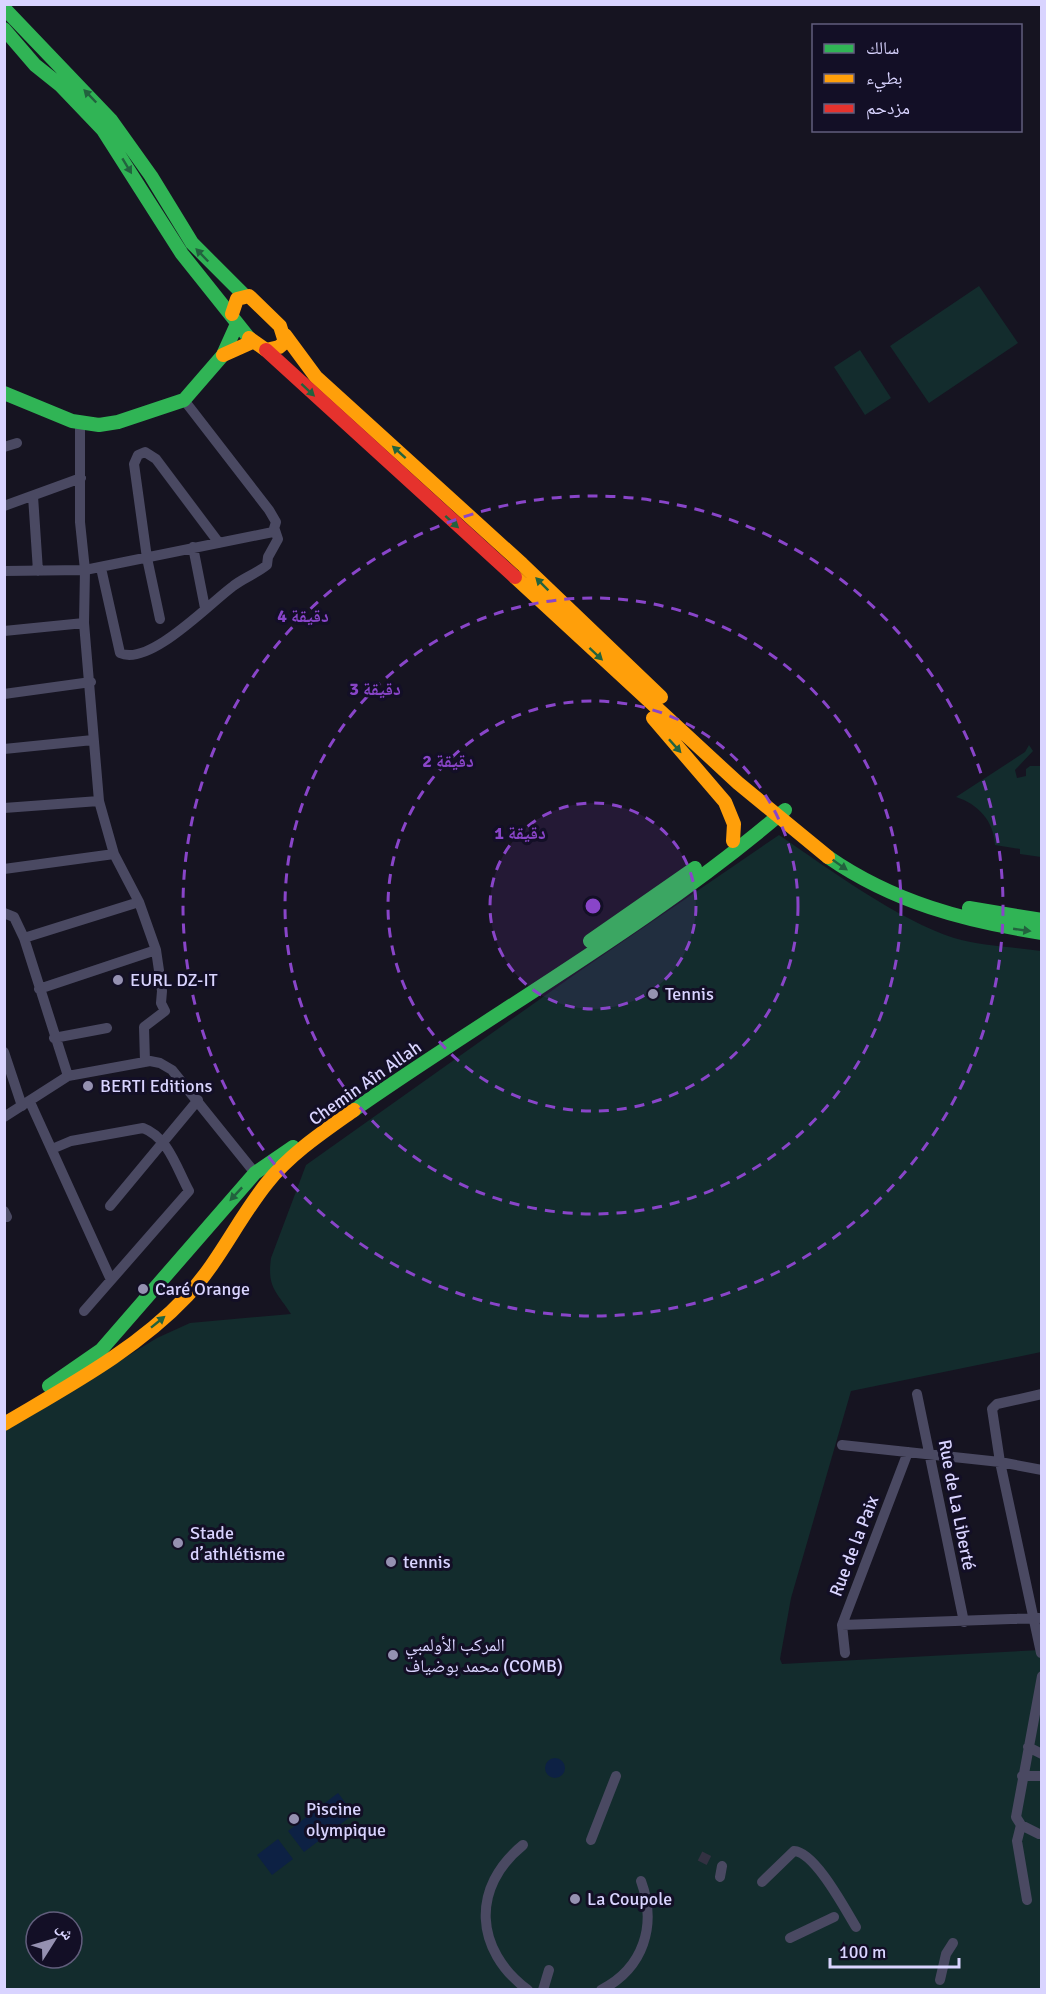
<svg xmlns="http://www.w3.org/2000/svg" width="1046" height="1994" font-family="Signika,'Noto Naskh Arabic',sans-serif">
<rect width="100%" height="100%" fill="#161421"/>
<path fill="#132c2d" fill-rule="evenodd" d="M979,286l39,57 -89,60 -39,-57z
M860,350l31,48 -26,17 -31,-48z
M1029,745l4,6 -18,19 2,8 9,-2v-7l4,-3h11v91l-21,-3v-5l-25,-4c-1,-24 -17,-41 -39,-48l69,-45z
M779,835c50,34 119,85 175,103 27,8 60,9 87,13v401l-190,39 -60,207 -11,61 2,5 259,-14v339h-1036v-558l152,-93 33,-15 101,-9c-15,-23 -24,-26 -20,-56l35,-93 268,-190zM36,1922h36v36h-36z"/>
<path fill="#0d2144" d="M545 1768a10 10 0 1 1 20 0a10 10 0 1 1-20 0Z
M338,1793l16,21 -50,38 -16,-21z
M278,1839l15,20 -21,16 -15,-20z"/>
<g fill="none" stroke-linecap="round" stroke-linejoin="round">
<path stroke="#333142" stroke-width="10" stroke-dasharray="10 5" stroke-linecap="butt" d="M700,1856l12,6"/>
<path stroke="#4a4962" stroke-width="10" d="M80,422v100l5,48 -1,53 15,178 15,53 25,48 17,48 6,41 -1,12 4,8 -21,16 1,35
M4,447l13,-4
M33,496l5,75
M4,506l77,-28
M193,547l12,61
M101,568l19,85c29,14 89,-49 112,-66 11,-9 24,-13 35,-22l1,-8 10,-18 -3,-9
M4,571l81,-1 188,-38 3,-10 -7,-12 -85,-110
M160,619l-13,-61 -13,-94 4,-9 7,-3 11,7 63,84
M4,631l80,-8
M4,694l87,-12
M4,749l89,-9
M4,808l95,-7
M4,869l110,-15
M4,913l10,4 10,21 44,138
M24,938l115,-36
M39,989l117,-39
M54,1038l53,-10
M4,1052l18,54
M30,1102l81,178
M4,1117l64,-41 82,-15 10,2 12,7 83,103
M52,1149l19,-8 72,-13c25,9 34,41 46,63l-105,120
M110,1206l88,-106
M4,1211l3,6
M917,1394l47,228
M842,1445l158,17 42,8
M842,1625l197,-7
M845,1653l-3,-28 66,-173
M1041,1653l-41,-191 -8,-53 5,-5 45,-10
M1028,1747l14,7
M1022,1776h20
M1021,1825l-4,16 10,59
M1039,1834l-18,-9 -5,-8 26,-141
M591,1840l25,-64
M523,1845c-52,42 -49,105 5,145
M720,1877l2,-11
M762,1882l32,-31c21,1 51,58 62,76
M790,1938l44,-21
M940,1980l6,-26 7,-11
M543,1990l6,-20
M601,1990c43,-22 56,-65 40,-109"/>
<path stroke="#30b455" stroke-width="14" d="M4,8l107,112 40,56 41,67 52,52
M4,29l31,36 25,20 43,45 79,124 67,84
M4,393l68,28 27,4 19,-3 66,-22 39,-45 14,-31
M828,857c65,45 136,64 214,76
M969,908l73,12
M590,941l105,-73
M354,1110c143,-100 298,-186 431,-300
M49,1386l52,-36 154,-177 38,-26"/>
<path stroke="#ff9f0a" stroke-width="14" d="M232,314l5,-15 12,-3 31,30 5,16 -6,5 -13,3 -17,-12
M285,335l31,42 206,187 139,133
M223,355l29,-13
M515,577l223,206 90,74
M653,718l72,84 9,22 -1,17
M4,1424c64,-38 132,-74 183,-128 32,-34 51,-77 80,-113 23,-29 56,-51 87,-73"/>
<path stroke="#e5322d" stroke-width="14" d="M266,350l249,227"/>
</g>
<defs><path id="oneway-solid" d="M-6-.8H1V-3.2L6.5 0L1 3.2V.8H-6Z" transform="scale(1.5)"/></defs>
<g fill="#22623e">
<use href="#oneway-solid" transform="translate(90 96) rotate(-134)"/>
<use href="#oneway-solid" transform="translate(127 166) rotate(59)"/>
<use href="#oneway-solid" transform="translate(202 255) rotate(-134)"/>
<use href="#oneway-solid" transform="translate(308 390) rotate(43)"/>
<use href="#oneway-solid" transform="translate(399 452) rotate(-138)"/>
<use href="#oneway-solid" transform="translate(452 522) rotate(42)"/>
<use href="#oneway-solid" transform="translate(542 584) rotate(-135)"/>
<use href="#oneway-solid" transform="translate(596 654) rotate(43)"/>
<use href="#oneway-solid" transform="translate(675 746) rotate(48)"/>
<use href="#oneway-solid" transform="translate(840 865) rotate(35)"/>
<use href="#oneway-solid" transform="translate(1022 930) rotate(8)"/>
<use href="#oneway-solid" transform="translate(236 1194) rotate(133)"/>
<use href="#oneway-solid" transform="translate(158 1322) rotate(-39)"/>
</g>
<circle cx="593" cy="906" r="103" fill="#8945c9" fill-opacity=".12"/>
<g fill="none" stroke="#8945c9" stroke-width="3" stroke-dasharray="10 8">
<circle cx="593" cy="906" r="103"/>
<circle cx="593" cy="906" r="205"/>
<circle cx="593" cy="906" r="308"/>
<circle cx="593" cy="906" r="410"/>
</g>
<g fill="#9591b1" stroke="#130f26" stroke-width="2">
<circle cx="118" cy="980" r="6"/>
<circle cx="653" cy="994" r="6"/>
<circle cx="88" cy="1086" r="6"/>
<circle cx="143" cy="1289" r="6"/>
<circle cx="178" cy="1543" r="6"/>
<circle cx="391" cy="1562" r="6"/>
<circle cx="393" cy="1655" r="6"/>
<circle cx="294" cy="1819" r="6"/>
<circle cx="575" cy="1899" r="6"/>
</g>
<g text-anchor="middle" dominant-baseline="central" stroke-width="6" stroke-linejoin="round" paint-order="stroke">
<g font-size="18" fill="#d9d4ff" stroke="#130f26" text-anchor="start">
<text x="130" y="980">EURL DZ-IT</text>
<text x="665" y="994">Tennis</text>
<text x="100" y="1086">BERTI Editions</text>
<text x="155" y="1289">Caré Orange</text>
<text x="190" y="1533">Stade<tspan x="190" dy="21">d’athlétisme</tspan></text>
<text x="403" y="1562">tennis</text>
<text x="405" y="1645">المركب الأولمبي<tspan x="405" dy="21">محمد بوضياف (COMB)</tspan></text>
<text x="306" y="1809">Piscine<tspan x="306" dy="21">olympique</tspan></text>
<text x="587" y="1899">La Coupole</text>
</g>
<g font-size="18" fill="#d9d4ff" stroke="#130f26">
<text transform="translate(365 1083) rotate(-35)">Chemin Aîn Allah</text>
<text transform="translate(957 1505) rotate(79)">Rue de La Liberté</text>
<text transform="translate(854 1546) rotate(-69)">Rue de la Paix</text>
</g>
</g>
<circle cx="593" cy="906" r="9" fill="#8945c9" stroke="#130f26" stroke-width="3"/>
<g font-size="18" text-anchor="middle" font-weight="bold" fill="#8945c9" stroke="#130f26" stroke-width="6" stroke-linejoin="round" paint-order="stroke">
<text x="303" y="622">4 دقيقة</text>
<text x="375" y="695">3 دقيقة</text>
<text x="448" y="767">2 دقيقة</text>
<text x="520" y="839">1 دقيقة</text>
</g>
<rect width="1046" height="1994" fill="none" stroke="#d9d4ff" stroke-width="12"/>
<rect x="812" y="24" width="210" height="108" fill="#130f26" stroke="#625e7d" stroke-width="1.5"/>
<rect x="824" y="44" width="30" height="9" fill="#30b455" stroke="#625e7d" stroke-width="1.5"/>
<text x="866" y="54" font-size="18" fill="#d9d4ff">سالك</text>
<rect x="824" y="74" width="30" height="9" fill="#ff9f0a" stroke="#625e7d" stroke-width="1.5"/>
<text x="866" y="84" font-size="18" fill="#d9d4ff">بطيء</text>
<rect x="824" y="104" width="30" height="9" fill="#e5322d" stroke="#625e7d" stroke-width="1.5"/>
<text x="866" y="114" font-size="18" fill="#d9d4ff">مزدحم</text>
<g transform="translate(54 1940) rotate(53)"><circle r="28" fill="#130f26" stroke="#625e7d" stroke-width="1.5"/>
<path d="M0-4.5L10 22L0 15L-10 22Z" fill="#9591b1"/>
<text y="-9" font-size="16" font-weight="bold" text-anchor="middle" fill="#d9d4ff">ش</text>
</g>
<path d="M830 1958v9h129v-9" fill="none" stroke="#d9d4ff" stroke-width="3"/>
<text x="839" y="1958" font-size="18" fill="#d9d4ff" stroke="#130f26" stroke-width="4.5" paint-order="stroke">100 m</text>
</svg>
